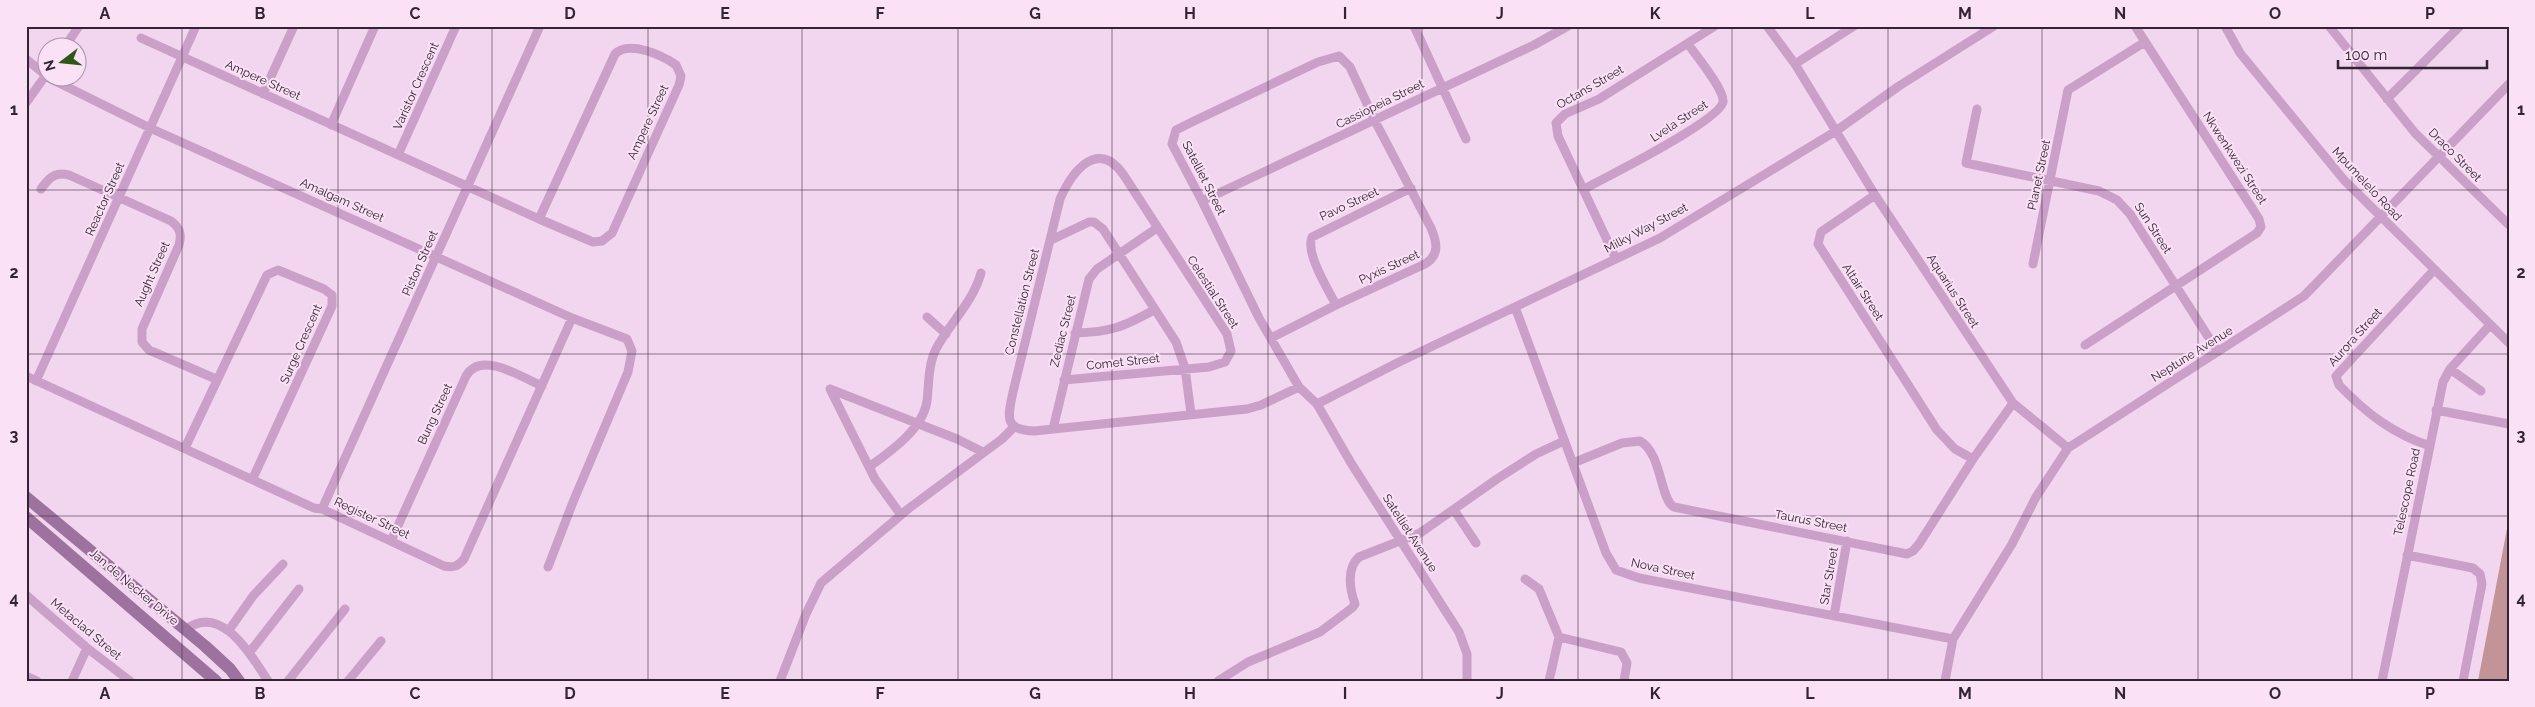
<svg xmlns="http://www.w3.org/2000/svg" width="2535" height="707" font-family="Raleway,sans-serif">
<rect width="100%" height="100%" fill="#f2d5ee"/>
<path fill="#c29497" d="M2509,518v163h-31z"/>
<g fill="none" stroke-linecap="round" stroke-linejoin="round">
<path stroke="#cba0c8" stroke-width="9" d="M1414,26l52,113
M1767,26l28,38 80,131 138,208 55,45
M2225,26l15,27 104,127 165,163
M2329,26l86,107 94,92
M141,38l398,181 54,23 9,-1 10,-8 67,-148 2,-9 -5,-11c-14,-10 -47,-25 -61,-11l-76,165
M64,48l15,-22
M26,59l22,18
M1795,64l59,-38
M49,78l101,50 422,190 55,21 5,12 -4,21 -55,130 -25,65
M263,94l31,-68
M2387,99l73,-73
M26,103l22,-31
M1977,109l-11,54 133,28 18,9 13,14 88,138
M331,125l44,-99
M398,155l58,-129
M41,189c8,-11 14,-18 28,-14l102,46c9,7 11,13 8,24l-37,84v13l7,8 67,29
M1584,189c21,-11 135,-68 139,-87 2,-12 -28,-48 -35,-58
M1875,195l-54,37 -3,12 119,186 18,19 18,10
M1202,201l332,-156 34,-19
M1051,240l38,-18h5l9,7 73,113 9,26 6,46
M1616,259l-58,-123 -2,-13 9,-9 34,-15 116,-73
M2033,264l35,-174 77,-48
M1336,305c-8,-16 -31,-52 -24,-68l99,-49
M1515,307l91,246 10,17 23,8 314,61
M927,317l19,17
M1075,333c36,-1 48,-6 79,-23
M1271,338l65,-33 89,-41c15,-9 12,-22 6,-36l-56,-107 -25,-54 -11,-11 -21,6 -126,60 -16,8 -4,14 30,57 57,117 40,69 18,17 34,59 108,169 8,22v27
M2085,345l172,-112 4,-6 -2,-8 -124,-193
M2450,369l31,22
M26,376l288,132 8,1 122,57c10,2 14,0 20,-7l108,-241
M1064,380l145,-13 16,-5 6,-11 -4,-17 -104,-160c-26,-36 -51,-2 -63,25l-47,193c-5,24 -10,38 21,39l213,-22 14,-4 38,-18
M36,381l160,-355
M830,389l127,50 26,13
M830,389l45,90 26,36
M1317,404l82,-42 261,-124 176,-107 63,-45 95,-60
M2436,410l73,14
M1053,429l36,-150 8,-10 60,-41
M2430,446c-37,-12 -64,-33 -91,-61l-3,-9 98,-106
M185,448l82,-173 11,-5 46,19 8,6v11l-79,172
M1573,463l49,-20 18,-2c22,12 20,59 34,66l233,47 6,-3 6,-7 54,-85 40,-56
M869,467c21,-15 54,-38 58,-66 2,-17 1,-36 9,-52 14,-26 37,-47 45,-76
M322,509l218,-483
M1454,510l22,33
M391,541l75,-165c15,-26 55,1 76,10
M2407,555l66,13 7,6 2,10 -19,97
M1525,579l14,10 20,48
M26,595l61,53 43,33
M1834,616l13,-75
M185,630c36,-28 66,25 83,51
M229,630l24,-34 30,-32
M1559,637l62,15 6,11 -3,18
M249,653l50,-64
M26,676l11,5
M72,681l15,-33
M288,681l57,-72
M348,681l33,-40
M780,681l26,-67 15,-31 87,-74 94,-70 12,-12
M1218,681l30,-19 72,-30 32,-24 3,-4c-5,-14 -9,-36 4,-47l61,-24 77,-54 39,-25 28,-13
M1549,681l10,-44
M1945,681l8,-42 59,-95 24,-47 32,-49 236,-152 205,-212
M2382,681l61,-299 7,-13 40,-44"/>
<path stroke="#9d729e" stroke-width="12" d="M26,497l179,149 25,23 9,12
M26,517l190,164"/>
</g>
<path fill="none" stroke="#332434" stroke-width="1" stroke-opacity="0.55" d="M182,26v655M338,26v655M492,26v655M648,26v655M802,26v655M958,26v655M1112,26v655M1268,26v655M1422,26v655M1578,26v655M1732,26v655M1888,26v655M2042,26v655M2198,26v655M2352,26v655M26,190h2483M26,354h2483M26,516h2483"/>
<g text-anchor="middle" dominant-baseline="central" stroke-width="4" stroke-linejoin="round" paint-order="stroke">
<g font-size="12" fill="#332434" stroke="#fae1f6">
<text transform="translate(263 80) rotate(24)">Ampere Street</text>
<text transform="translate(416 86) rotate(-66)">Varistor Crescent</text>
<text transform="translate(1590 87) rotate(-30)">Octans Street</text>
<text transform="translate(1380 104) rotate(-26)">Cassiopeia Street</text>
<text transform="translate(1679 121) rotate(-33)">Lvela Street</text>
<text transform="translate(648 122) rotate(-65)">Ampere Street</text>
<text transform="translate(2455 155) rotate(45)">Draco Street</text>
<text transform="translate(2235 158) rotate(57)">Nkwenkwezi Street</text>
<text transform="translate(2039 175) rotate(-78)">Planet Street</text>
<text transform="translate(1204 178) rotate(63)">Satelliet Street</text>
<text transform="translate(2367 184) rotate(47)">Mpumelelo Road</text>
<text transform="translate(105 199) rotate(-66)">Reactor Street</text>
<text transform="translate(342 200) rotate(24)">Amalgam Street</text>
<text transform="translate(1349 204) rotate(-25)">Pavo Street</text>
<text transform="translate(1646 228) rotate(-28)">Milky Way Street</text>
<text transform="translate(2153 228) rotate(57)">Sun Street</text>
<text transform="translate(420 263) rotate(-66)">Piston Street</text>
<text transform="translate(1389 267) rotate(-25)">Pyxis Street</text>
<text transform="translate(152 274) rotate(-66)">Aught Street</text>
<text transform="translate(1953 291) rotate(57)">Aquarius Street</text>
<text transform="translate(1213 292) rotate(57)">Celestial Street</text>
<text transform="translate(1863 292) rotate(57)">Altair Street</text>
<text transform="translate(1022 302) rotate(-76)">Constellation Street</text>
<text transform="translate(1063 331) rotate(-76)">Zediac Street</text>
<text transform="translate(2355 337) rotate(-48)">Aurora Street</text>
<text transform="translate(301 344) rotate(-66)">Surge Crescent</text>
<text transform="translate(2192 354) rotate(-32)">Neptune Avenue</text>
<text transform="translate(1123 362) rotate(-6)">Comet Street</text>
<text transform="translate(435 414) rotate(-65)">Bung Street</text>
<text transform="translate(2407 492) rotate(-78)">Telescope Road</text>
<text transform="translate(372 518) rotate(25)">Register Street</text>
<text transform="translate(1811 521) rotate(11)">Taurus Street</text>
<text transform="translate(1410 533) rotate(57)">Satelliet Avenue</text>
<text transform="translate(1663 569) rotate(12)">Nova Street</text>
<text transform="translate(1829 576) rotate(-80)">Star Street</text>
<text transform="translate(134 587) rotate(40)">Jan de Necker Drive</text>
<text transform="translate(86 629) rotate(40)">Metaclad Street</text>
</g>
</g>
<rect width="2535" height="707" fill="none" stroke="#fae1f6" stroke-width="55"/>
<g transform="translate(62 62) rotate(254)"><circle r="24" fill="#fae1f6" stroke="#aa95a8"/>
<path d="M0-4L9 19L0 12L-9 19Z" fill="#2d5817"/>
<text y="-8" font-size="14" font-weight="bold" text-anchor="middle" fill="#332434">N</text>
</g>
<path d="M2338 60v8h149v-8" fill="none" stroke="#332434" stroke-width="2.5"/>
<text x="2345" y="60" font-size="15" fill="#332434" stroke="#fae1f6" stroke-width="4" paint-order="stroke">100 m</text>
<rect x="28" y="28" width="2480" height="652" fill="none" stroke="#332434" stroke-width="2"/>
<g font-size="16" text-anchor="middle" font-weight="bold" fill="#332434">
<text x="105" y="19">A</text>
<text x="260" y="19">B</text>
<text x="415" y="19">C</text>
<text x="570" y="19">D</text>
<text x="725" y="19">E</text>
<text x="880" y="19">F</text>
<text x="1035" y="19">G</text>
<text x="1190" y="19">H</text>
<text x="1345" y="19">I</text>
<text x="1500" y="19">J</text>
<text x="1655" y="19">K</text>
<text x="1810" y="19">L</text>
<text x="1965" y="19">M</text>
<text x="2120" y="19">N</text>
<text x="2275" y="19">O</text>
<text x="2430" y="19">P</text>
<text x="14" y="115">1</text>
<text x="2521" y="115">1</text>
<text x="14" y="278">2</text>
<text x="2521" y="278">2</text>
<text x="14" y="441">3</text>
<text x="2521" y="441">3</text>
<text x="14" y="604">4</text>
<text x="2521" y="604">4</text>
<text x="105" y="699">A</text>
<text x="260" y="699">B</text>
<text x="415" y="699">C</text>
<text x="570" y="699">D</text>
<text x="725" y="699">E</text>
<text x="880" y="699">F</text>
<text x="1035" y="699">G</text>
<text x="1190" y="699">H</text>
<text x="1345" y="699">I</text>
<text x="1500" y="699">J</text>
<text x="1655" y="699">K</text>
<text x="1810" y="699">L</text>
<text x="1965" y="699">M</text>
<text x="2120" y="699">N</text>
<text x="2275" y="699">O</text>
<text x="2430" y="699">P</text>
</g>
</svg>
